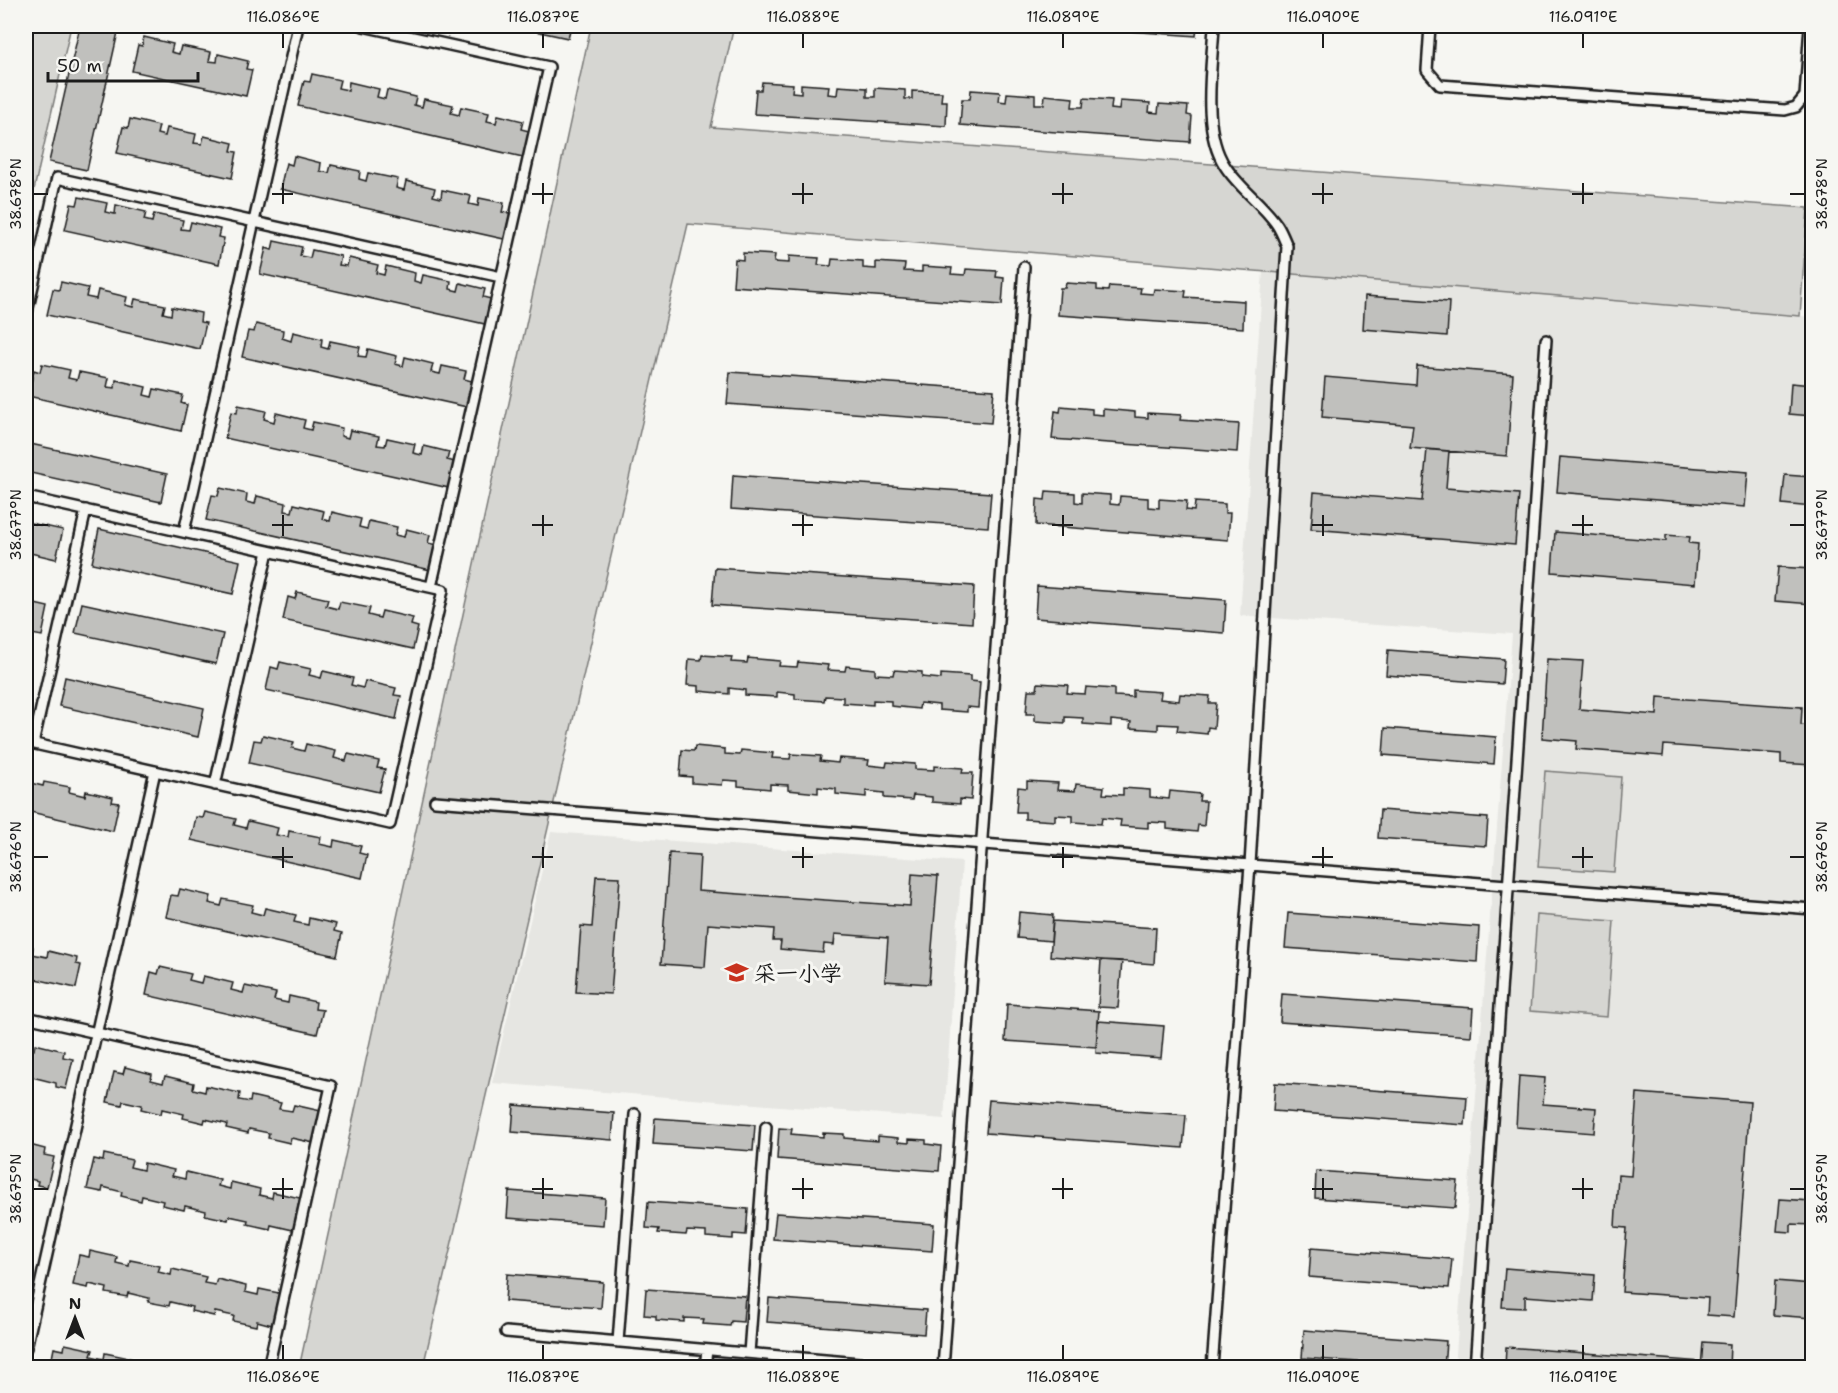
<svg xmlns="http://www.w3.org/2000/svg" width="1838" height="1393" font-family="'Shantell Sans','LXGW WenKai TC',sans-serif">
<rect width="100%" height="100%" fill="#f6f6f2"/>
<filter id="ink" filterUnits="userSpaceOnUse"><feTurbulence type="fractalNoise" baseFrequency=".0167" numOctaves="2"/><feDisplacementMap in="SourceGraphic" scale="12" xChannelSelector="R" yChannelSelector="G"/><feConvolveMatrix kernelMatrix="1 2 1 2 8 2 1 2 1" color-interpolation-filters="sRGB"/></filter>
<g filter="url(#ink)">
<path fill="#e6e6e2" d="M1263,271l549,46v1050h-357l57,-733 -272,-18z
M551,832l411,30 -18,257 -452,-36z"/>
<path fill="#d6d6d2" stroke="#797977" stroke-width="1.5" d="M26,26h45l-45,199z
M591,26h143l-23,101 1097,81 -8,108 -1112,-92 -265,1143 -124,1z
M1545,771l76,6 -7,95 -76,-5z
M1537,915l77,6 -7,96 -77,-6z"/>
<path fill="#c0c0bd" stroke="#1c1c1c" stroke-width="1.5" d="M80,26l38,6 -31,138 -38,-8z
M512,26h59l-3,12z
M1058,26h139l-1,10z
M144,37l29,7 -2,8 8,2 2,-8 30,6 -2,9 8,1 1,-8 30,7 -2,8 6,1 -6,26 -114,-25 6,-26 4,1z
M312,74l28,6 -2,8 10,2 1,-8 30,7 -2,8 8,2 2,-9 29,7 -2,8 8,2 2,-8 29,6 -2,8 8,2 2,-8 28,6 -2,8 9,2 2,-8 25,6 -2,8 8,2 -6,26 -225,-51 6,-25 6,1z
M762,82l31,2 -1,8 9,1v-9l28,2 -1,8 9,1 1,-9 29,2v9h8v-9l30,2v9h7v-8l30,1 -1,9h6l-1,25 -192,-12 2,-24h5z
M971,90l29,2 -1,9 7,1 1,-9 28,2v9h9l1,-9 28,3 -1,9h11l1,-9 28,2 -1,9 8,1 1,-9 30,2 -1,9 9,1 1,-9 29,2 -1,9 5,1 -2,26 -230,-17 2,-26h8z
M130,119l29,7 -2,8 8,2 2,-8 29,6 -2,9 8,1 2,-8 29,7 -2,8 6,1 -5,26 -115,-25 6,-26 5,1z
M294,156l27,7 -1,8 9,2 2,-8 29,6 -1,8 7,2 2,-8 30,6 -2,9 8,2 2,-9 29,7 -2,8 8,2 1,-8 29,6 -2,8 9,2 1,-8 25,5 -2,9 8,1 -6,26 -224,-50 6,-26 6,2z
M79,197l28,6 -2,9 10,2 1,-9 30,7 -2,8 8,2 2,-8 29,6 -2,9 8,1 2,-8 29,7 -2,8 6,1 -5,26 -154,-34 6,-26 6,1z
M274,241l28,6 -2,9 10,2 2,-8 29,6 -2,9 8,1 2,-8 29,7 -2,8 8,2 2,-9 29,7 -1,8 7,2 2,-8 28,6 -1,8 8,2 2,-8 25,6 -2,8 8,2 -6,25 -225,-50 6,-26 6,2z
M743,253l32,2 -1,7 15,1v-7l30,2 -1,7 13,1 1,-7 31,2v7l13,1v-7l29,2 -1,7 18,1v-6l30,2 -1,6 14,1 1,-6 31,2 -1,6 8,1 -2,27 -269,-19 2,-27 8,1z
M61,282l27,6 -2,9 10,2 2,-9 29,7 -2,8 8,2 2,-8 30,6 -2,8 8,2 1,-8 29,6 -1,9 6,1 -6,26 -153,-34 6,-26 6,1z
M1066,283l31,2v5l11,1 1,-5 32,2 -1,5 13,1 1,-5 32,2 -1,6 59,4 -1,27 -185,-13 2,-27h5z
M1365,296l84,6 -2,34 -84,-7z
M256,324l27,6 -1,8 9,3 2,-9 29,7 -1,8 7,2 2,-8 30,6 -2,9 8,1 2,-8 29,7 -2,8 8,2 2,-9 28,7 -2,8 9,2 2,-8 24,5 -2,8 8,2 -5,26 -225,-50 6,-26 6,1z
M42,364l28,6 -2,8 9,2 2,-8 30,6 -2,9 8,1 1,-8 30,7 -2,8 8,2 2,-8 29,6 -2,8 6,2 -6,26 -153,-35 6,-26 6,2z
M1417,366l96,8 -6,82 -97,-8 3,-23 -91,-8 3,-40 91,8z
M730,372l264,18 -3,33 -264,-19z
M1791,383l21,2v31l-23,-2z
M238,405l28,6 -2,8 10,3 2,-9 29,7 -2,8 8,2 2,-8 29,6 -1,8 7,2 2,-8 29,6 -2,9 8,1 2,-8 28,6 -2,9 9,2 2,-9 25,6 -2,8 8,2 -6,26 -224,-50 6,-26 6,1z
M1061,406l31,3v5l11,1v-6l32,3v5l13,1v-5l33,2 -1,5 59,4 -2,28 -185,-13 3,-28 5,1z
M26,443l141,31 -6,28 -135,-30z
M1427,449l22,2 -3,37 73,6 -4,51 -204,-16 3,-37 108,9z
M1560,457l188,15 -3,35 -188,-15z
M733,475l258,18 -3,34 -257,-18z
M1785,475l27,2v30l-30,-3z
M220,488l27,6 -1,8 9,2 2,-8 29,7 -1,8 7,1 2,-8 30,7 -2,8 8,2 2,-9 29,7 -2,8 8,2 2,-8 28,6 -2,8 9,2 2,-8 24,6 -2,8 9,2 -6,25 -225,-50 6,-25 6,1z
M1046,491l29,2v9l7,1v-10l28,2v9l9,1 1,-9 28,2v9l11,1v-9l28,2 -1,9 8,1 1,-9 30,2v9h5l-2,27 -192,-15 1,-26 8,1z
M26,522l37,8 -7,29 -30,-7z
M99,529l141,32 -7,33 -141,-31z
M1555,532l111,9v-6l24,2 -1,6 9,1 -3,40 -143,-12z
M1778,567l34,2v35l-37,-3z
M715,568l259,18 -2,37 -260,-18z
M1037,586l189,14 -2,33 -189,-15z
M297,592l31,7 -2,7 12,3 2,-7 30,6 -2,7 12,3 2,-7 31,7 -2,7 7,2 -5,22 -130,-29 5,-23 7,2z
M26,602l22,5 -6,29 -16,-3z
M82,603l141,31 -7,30 -141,-31z
M1388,650l116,9 -2,25 -116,-9z
M702,655l30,2 -1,5 16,1 1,-5 32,3 -1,5 18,1 1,-5 30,3 -1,5 18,1 1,-5 29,3v5l18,1 1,-5 28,2v5l19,2v-5l29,2v5l10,1 -2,26 -11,-1v5l-28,-2v-5l-19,-2 -1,6 -28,-3v-5l-18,-1v5l-30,-2v-6l-18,-1 -1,5 -29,-2v-5l-18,-2v5l-32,-2v-5l-16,-2v6l-30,-3v-5l-12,-1 2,-26 12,1z
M1547,659l36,2 -4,48 78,6 1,-18 144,10 -1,18 11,1v39l-31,-2v-9l-117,-9 -1,11 -87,-7 1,-8 -35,-3z
M280,662l31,7 -2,6 12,3 2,-7 30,7 -2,7 12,3 2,-7 31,7 -2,7 7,1 -5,23 -130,-29 5,-23 7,2z
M65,677l139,31 -6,29 -139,-31z
M1038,683l30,2 -1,8 18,1 1,-7 28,2v7l19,1v-7l28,2 -1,7 19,2 1,-7 30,2 -1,7h7l-2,25 -6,-1 -1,7 -30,-3 1,-6 -20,-1v6l-28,-2 1,-6 -20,-2v6l-28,-2v-6l-18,-1v6l-30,-2v-7h-9l2,-24h9z
M1385,728l111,9 -2,27 -111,-9z
M263,735l31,7 -2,6 12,3 2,-7 30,7 -2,7 12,3 2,-7 31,7 -2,7 8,1 -6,23 -130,-29 5,-23 7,1z
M695,746l30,3v5l15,1 1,-5 32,3 -1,5 18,1 1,-5 30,2 -1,5 18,2 1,-5 30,2 -1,5 18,2 1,-5 28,2v5l19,1v-4l29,2 -1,5h11l-2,27 -11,-1v5l-28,-2v-5l-19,-2 -1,5 -28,-2v-5l-18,-2v6l-30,-3v-5l-18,-2v6l-30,-3v-5l-18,-1v5l-32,-3v-5l-15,-1 -1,5 -30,-2v-6l-12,-1 2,-26 12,1z
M26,777v5l17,4 1,-4 26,5 -1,5 16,4 1,-5 27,6 -1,5 7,1 -6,28 -87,-20z
M1027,781l31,2 -1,7 18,1 1,-7 28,3 -1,7 20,1v-7l27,2v7l19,2 1,-8 30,3 -1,7h7l-2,25 -6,-1 -1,7 -30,-3v-6l-19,-1v6l-28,-2 1,-6 -19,-2 -1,6 -28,-2v-6l-18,-1v6l-30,-2v-7h-9l2,-25 9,1z
M1380,810l108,8 -2,28 -108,-8z
M205,812l31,7 -2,6 12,3 2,-7 30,7 -2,7 12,2 1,-6 32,6 -2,7 14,3 1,-7 27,6 -2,7 8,2 -5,23 -171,-38 5,-23 7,1z
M669,853l31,2 -2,36 212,15 2,-32 26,2 -9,108 -44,-3 3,-43 -53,-4 -1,11 -10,-1 -1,9 -43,-4 1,-8h-8l1,-12 -66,-5 -3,43 -44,-3z
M596,876l24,1 -9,117 -35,-2 5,-66 11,1z
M180,889l31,7 -2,7 12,3 2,-7 30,6 -2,7 12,3 2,-7 31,7 -2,7 14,3 1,-7 27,6 -2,7 8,2 -5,23 -171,-39 5,-22 7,1z
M1019,912l34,3 -2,26 -34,-3z
M1288,913l191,14 -2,35 -192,-14z
M1053,921l103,7 -2,36 -104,-8z
M26,945l7,2 -1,7 15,3 1,-6 29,7 -1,6 5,1 -5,23 -50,-11z
M1101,960l21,1 -4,47 -20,-1z
M160,967l31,7 -2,6 12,3 2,-7 30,7 -2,7 12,3 2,-7 31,7 -2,7 14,3 1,-7 27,6 -1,7 8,1 -6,24 -171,-39 5,-23 7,2z
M1282,994l191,14 -2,28 -191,-14z
M1007,1004l92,7 -3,36 -91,-6z
M1098,1021l66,5 -3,32 -65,-5z
M35,1044l29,7 -1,6 10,2 -7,30 -10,-2v-4l-24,-6 -1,4 -5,-1v-31l8,1z
M125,1067l27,7 -1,6 12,3 2,-7 29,7 -1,6 12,3 1,-6 34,7 -1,7 11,2 1,-6 30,7 -2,6 13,2 2,-6 27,6 -7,32 -23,-5 -1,5 -22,-5 1,-5 -20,-4 -1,4 -22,-5 1,-4 -22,-5 -1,4 -21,-5 1,-4 -22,-5 -1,5 -20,-5 1,-4 -19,-4 -1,4 -15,-3 7,-30 9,2z
M1519,1076l26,2 -2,26 53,4 -2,25 -78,-6z
M1275,1083l192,14 -2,28 -192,-14z
M1637,1093l113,9 -16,215 -27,-2 1,-17 -86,-6 5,-64 -12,-1 3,-52 13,1z
M989,1100l197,15 -3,33 -197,-15z
M514,1105l100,8 -2,27 -100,-8z
M655,1118l100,7 -2,26 -100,-7z
M779,1128l13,1 -1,5 32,3v-4l21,1v4l34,3v-5l20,2v4l11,1v-4l17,1v4l15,2 -2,25 -162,-12z
M26,1144l19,5 -1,6 10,2 -7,30 -10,-2 1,-4 -12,-3z
M104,1154l28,6 -2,7 13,3 1,-7 30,7 -2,6 13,3 1,-7 34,8 -2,6 12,3 1,-7 29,7 -1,6 13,3 1,-6 27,6 -7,32 -22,-5 -1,4 -23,-5 1,-4 -19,-4 -1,4 -23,-5 1,-4 -21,-5 -1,4 -22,-5 1,-4 -21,-5 -1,5 -20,-5 1,-4 -19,-5 -1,5 -15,-3 7,-30 9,2z
M1316,1171l142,10 -3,27 -140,-10z
M509,1191l96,7 -2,27 -96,-7z
M1780,1199l32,2v24l-21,-1v8l-14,-1z
M648,1202l100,7 -2,26 -13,-1v5l-27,-2v-5l-19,-1 -1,4 -28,-2 1,-4 -13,-1z
M776,1213l158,11 -2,27 -159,-12z
M1311,1248l141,11 -3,29 -140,-11z
M90,1251l27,6 -1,6 13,3 1,-6 30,6 -2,6 13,3 1,-6 34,8 -2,6 11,2 2,-6 29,7 -1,6 13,3 1,-6 20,4 -7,32 -15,-4 -1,5 -23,-5 1,-5 -19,-4 -1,4 -23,-5 1,-4 -22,-5 -1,4 -21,-4 1,-4 -21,-5 -1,4 -21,-4 1,-5 -18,-4 -1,4 -15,-3 6,-30 10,2z
M1505,1268l90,7 -2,26 -68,-5v12l-23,-1z
M507,1274l96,8 -2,26 -96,-7z
M1775,1281l37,3v34l-39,-3z
M646,1289l99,7 -2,26 -12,-1 -1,5 -27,-2 1,-5 -20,-1v4l-28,-2v-4l-12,-1z
M769,1298l157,12 -2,24 -157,-12z
M1304,1330l142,11 -2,27 -142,-10z
M1703,1342l27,2 -1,24h-28z
M65,1344l28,6 -2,6 13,3 1,-6 29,6 -1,7 9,2h-92l4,-20 10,2z
M1506,1347l196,15 -1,6h-196z"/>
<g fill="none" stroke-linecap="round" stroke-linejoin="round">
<defs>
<path id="service" d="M363,26l186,41 -118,520
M1430,26l-3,44 13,15 345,25 11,-3 9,-11 5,-70
M26,317l31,-139 444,99
M26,497l417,93 -53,234 -364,-82
M184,532l114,-506
M33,744l53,-234
M215,785l53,-234
M435,801l1377,108
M26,1017l305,69 -63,282
M506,1332l410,36
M618,1342l17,-228
M26,1348l129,-577
M749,1353l17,-226
M705,1368l2,-18
M943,1368l81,-1101
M1212,1368l38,-503 37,-619c-3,-7 -6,-15 -10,-21 -14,-21 -38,-37 -52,-59 -24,-36 -13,-99 -11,-140
M1475,1368l71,-1028"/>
</defs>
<use href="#service" stroke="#1c1c1c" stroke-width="14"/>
<use href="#service" stroke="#f6f6f2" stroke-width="9"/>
</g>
</g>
<path fill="none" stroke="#1c1c1c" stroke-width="2" d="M283,33v15M543,33v15M803,33v15M1063,33v15M1323,33v15M1583,33v15M283,183v21M543,183v21M803,183v21M1063,183v21M1323,183v21M1583,183v21M33,194h15M272,194h21M532,194h21M792,194h21M1052,194h21M1312,194h21M1572,194h21M1790,194h15M283,515v21M543,515v21M803,515v21M1063,515v21M1323,515v21M1583,515v21M33,525h15M272,525h21M532,525h21M792,525h21M1052,525h21M1312,525h21M1572,525h21M1790,525h15M283,847v21M543,847v21M803,847v21M1063,847v21M1323,847v21M1583,847v21M33,857h15M272,857h21M532,857h21M792,857h21M1052,857h21M1312,857h21M1572,857h21M1790,857h15M283,1178v21M543,1178v21M803,1178v21M1063,1178v21M1323,1178v21M1583,1178v21M33,1189h15M272,1189h21M532,1189h21M792,1189h21M1052,1189h21M1312,1189h21M1572,1189h21M1790,1189h15M283,1345v15M543,1345v15M803,1345v15M1063,1345v15M1323,1345v15M1583,1345v15"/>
<defs>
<symbol id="school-bare" viewBox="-9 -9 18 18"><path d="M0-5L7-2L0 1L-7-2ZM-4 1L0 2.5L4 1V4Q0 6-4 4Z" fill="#c8321e" stroke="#f6f6f2" stroke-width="2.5" paint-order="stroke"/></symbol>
</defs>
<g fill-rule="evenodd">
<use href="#school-bare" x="720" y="956" width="33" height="33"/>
</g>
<g text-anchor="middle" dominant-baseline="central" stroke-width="6" stroke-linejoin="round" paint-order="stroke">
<g font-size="22" fill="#1c1c1c" stroke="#f6f6f2" text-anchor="start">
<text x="754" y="973">采一小学</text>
</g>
</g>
<rect width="1838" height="1393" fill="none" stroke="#f6f6f2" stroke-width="66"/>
<g transform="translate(75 1318)" stroke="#f6f6f2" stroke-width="4.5" paint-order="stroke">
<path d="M0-4.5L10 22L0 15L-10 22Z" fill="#1c1c1c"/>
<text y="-9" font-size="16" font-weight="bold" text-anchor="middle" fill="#1c1c1c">N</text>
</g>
<path d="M48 72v9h150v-9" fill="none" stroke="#1c1c1c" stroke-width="3"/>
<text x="57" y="72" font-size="18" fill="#1c1c1c" stroke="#f6f6f2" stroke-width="4.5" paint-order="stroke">50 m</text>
<rect x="33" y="33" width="1772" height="1327" fill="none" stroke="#1c1c1c" stroke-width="2"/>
<g font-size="15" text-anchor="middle" fill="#1c1c1c">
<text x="283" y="22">116.086°E</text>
<text x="543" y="22">116.087°E</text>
<text x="803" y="22">116.088°E</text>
<text x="1063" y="22">116.089°E</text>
<text x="1323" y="22">116.090°E</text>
<text x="1583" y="22">116.091°E</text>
<text transform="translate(16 194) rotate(-90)" y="5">38.678°N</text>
<text transform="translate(1822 194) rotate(-90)" y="5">38.678°N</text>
<text transform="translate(16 525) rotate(-90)" y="5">38.677°N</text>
<text transform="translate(1822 525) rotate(-90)" y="5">38.677°N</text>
<text transform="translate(16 857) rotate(-90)" y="5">38.676°N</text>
<text transform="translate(1822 857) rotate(-90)" y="5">38.676°N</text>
<text transform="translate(16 1189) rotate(-90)" y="5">38.675°N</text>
<text transform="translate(1822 1189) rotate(-90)" y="5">38.675°N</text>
<text x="283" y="1382">116.086°E</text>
<text x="543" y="1382">116.087°E</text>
<text x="803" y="1382">116.088°E</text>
<text x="1063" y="1382">116.089°E</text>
<text x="1323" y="1382">116.090°E</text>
<text x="1583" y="1382">116.091°E</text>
</g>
</svg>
